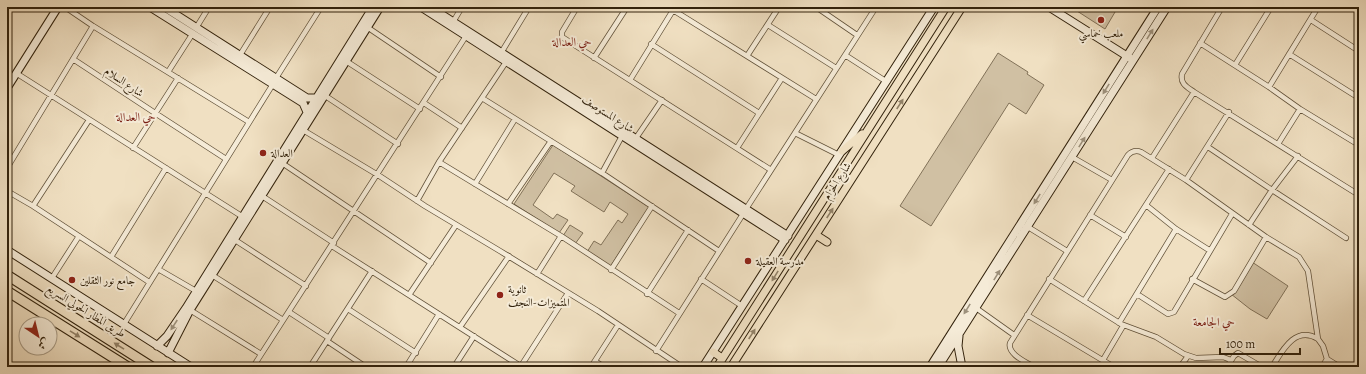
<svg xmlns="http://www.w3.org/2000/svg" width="1366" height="374" font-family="Alegreya,Amiri,serif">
<rect width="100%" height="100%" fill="#f0e0c2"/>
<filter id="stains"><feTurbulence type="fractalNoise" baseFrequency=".005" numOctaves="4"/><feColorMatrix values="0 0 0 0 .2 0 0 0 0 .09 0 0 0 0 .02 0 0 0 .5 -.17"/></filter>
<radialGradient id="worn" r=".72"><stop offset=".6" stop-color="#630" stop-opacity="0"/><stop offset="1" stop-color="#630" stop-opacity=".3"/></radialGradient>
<path fill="#d0c0a3" stroke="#817158" d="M1079,7h39l-13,22 -28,-18z
M998,53l30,19 -1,2 17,11 -18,29 -17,-11 -78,123 -31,-20z
M553,145l96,62 -39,60 -23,-15 7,-11 7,4 17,-25 4,3 6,-9 -18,-12 -6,10 -33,-21 4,-5 -21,-13 -21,32 20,14 4,-5 11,6 -9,13 -45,-29z
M570,225l13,8 -8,11 -12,-8z
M1252,262l36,24 -21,33 -17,-10 -19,-15z"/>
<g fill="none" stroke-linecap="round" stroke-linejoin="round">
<defs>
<path id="street" d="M65,7l28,19 156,96
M577,7l-15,25v5l209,133
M816,7l41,28
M673,10l143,89
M1311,20l48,31
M453,22l9,-15
M768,25l68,43
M367,27l74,50
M196,28l13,-21
M1200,43l69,44 31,22 59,36
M651,44l108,69
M501,53l28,-46
M1289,54l70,44
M240,55l30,-48
M845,55l42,27
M747,56l32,-49
M594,58l33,-51
M73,59l82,54 71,46
M346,61l74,48
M1235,65l36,-58
M168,72l25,-39
M16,73l227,144
M276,78l45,-71
M630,80l45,-73
M1269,87l49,-80
M1194,92l165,103
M324,95l74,49
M482,98l120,75 117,78
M424,103l38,25
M303,130l75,45 47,31 75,45 98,60 84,56
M795,133l44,22
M636,138l26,-38
M1278,144l22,-35
M1208,147l64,43 74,48
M133,148l45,-70
M737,148l45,-70
M1072,157l40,23
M1152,158l42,-66c-7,-5 -14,-8 -12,-18l40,-67
M439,162l122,74 118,77
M282,163l149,100
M7,168l86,-142
M602,173l20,-37
M1186,180l43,-68
M475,184l40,-65
M7,191l26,15 116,76
M262,196l72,47
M417,201l22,-39 67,-100
M508,204l43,-63
M1146,205l30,24 33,21
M33,206l56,-86
M746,209l130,-202
M1090,215l36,22
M1249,225l23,-35 26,-34
M1028,227l39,24
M235,240l71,46
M332,246l190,121
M111,257l55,-89
M158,269l38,22
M611,270l41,-64
M537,274l24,-38
M212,275l71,45
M52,278l27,-42
M701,279l41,27
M1049,279l72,45 35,13 28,17 12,4 27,-1 8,3
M1192,279l33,18 9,-6 32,-54
M647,294l41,-64
M1137,294l31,20 6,-2 58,-98
M409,295l47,-70
M1084,301l85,-132
M976,308l38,27
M348,309l68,44
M190,310l71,44
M289,312l40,26
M1027,315l87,52
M1119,323l57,-94
M124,324l149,-240
M460,327l49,-71
M327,341l39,26
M656,351l87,-137
M1103,360l20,-34
M595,361l9,6
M521,366l47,-73
M253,367l213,-331
M310,367l62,-96
M406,367l33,-53
M454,367l20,-31
M591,367l27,-42
M1034,367c-8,-5 -27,-13 -24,-24l118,-188c4,-4 8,-5 13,-3l45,28 80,57 33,20 9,14 10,68 5,7 4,13 13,8
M1180,367l8,-11
M1227,367l7,-11 4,-3 24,14
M1272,367c10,-16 23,-42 46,-28
M1322,367l5,-8"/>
<path id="secondary" d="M150,7l153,96 4,9
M164,7l143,91h9
M421,7l364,233
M430,7l358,229
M1049,7l81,51
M7,88l51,-81
M7,250l184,117
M959,336l-1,10 4,21
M157,346l10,-10 19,-28 187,-301
M168,353l22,-43 17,-27 173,-276
M703,367l231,-360
M930,367l228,-360
M938,367l229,-360"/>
<path id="primary" d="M842,151l20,-17
M816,235l11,7
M713,352l9,6
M717,367l229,-360
M731,367l231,-360"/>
<path id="highway" d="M7,275l145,92
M7,291l121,76"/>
</defs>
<use href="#street" stroke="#62523a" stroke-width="6"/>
<use href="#secondary" stroke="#32220c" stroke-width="9"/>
<use href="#primary" stroke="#32220c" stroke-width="9"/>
<use href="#highway" stroke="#32220c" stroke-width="11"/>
<use href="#street" stroke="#f5ebd7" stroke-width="4.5"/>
<use href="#secondary" stroke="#f5ebd7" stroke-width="7"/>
<use href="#primary" stroke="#f0e0c2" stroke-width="7"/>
<use href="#highway" stroke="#f0e0c2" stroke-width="9"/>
</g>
<defs><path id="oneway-solid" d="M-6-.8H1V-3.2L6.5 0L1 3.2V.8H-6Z"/></defs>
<g fill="#9d917c">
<use href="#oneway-solid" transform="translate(1150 34) rotate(-58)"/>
<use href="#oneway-solid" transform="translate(1106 89) rotate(122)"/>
<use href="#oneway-solid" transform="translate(1082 142) rotate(-58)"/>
<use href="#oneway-solid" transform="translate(1037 199) rotate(122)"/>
<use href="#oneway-solid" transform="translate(997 275) rotate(-58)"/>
<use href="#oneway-solid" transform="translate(967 309) rotate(122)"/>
<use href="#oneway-solid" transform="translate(174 325) rotate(123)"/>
</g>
<g fill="#918167">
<use href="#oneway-solid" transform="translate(900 104) rotate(-57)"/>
<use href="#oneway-solid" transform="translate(830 213) rotate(-57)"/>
<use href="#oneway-solid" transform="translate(775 276) rotate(122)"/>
<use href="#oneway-solid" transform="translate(75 334) rotate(32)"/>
<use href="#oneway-solid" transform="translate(752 334) rotate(-57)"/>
<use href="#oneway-solid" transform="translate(119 346) rotate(-148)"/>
</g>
<g fill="#8f2418" stroke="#f5ebd7" stroke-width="1.5">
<circle cx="1101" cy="20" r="4"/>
<circle cx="263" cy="153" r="4"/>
<circle cx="748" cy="261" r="4"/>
<circle cx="72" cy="280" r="4"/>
<circle cx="500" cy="295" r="4"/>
</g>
<g text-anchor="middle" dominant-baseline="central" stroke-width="4" stroke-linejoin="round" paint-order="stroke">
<g font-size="11" fill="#32220c" stroke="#f5ebd7" text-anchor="start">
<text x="1101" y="33" text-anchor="middle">ملعب خماسي</text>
<text x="271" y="153">العدالة</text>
<text x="756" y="261">مدرسة العقيلة</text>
<text x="80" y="280">جامع نور الثقلين</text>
<text x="508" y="289">ثانوية<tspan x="508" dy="13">المتميزات-النجف</tspan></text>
</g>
<g font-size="11" fill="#32220c" stroke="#f5ebd7">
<text transform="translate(124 82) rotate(34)">شارع السلام</text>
<text transform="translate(608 114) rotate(33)">شارع المستوصف</text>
<text transform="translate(837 181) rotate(-57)">شارع الحزام</text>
<text transform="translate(86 311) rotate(32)">طريق المطار الحولي السريع</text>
</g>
<g font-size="12" fill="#7a1f14" stroke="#f5ebd7">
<text x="572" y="42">حي العدالة</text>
<text x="136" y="117">حي العدالة</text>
<text x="1214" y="322">حي الجامعة</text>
</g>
</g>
<rect width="1366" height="374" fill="none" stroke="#f0e0c2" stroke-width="24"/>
<rect x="8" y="8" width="1350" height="358" fill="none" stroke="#32220c" stroke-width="2"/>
<rect x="12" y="12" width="1342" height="350" fill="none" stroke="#32220c"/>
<g transform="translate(38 336) rotate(145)"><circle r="19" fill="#f5ebd7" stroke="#a79b86"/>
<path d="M0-3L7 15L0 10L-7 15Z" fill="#8f2418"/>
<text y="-6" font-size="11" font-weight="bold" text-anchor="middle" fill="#32220c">ش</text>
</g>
<path d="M1220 348v6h80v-6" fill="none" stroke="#32220c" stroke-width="2"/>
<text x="1226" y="348" font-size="12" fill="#32220c" stroke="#f5ebd7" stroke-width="3" paint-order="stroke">100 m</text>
<rect width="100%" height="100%" filter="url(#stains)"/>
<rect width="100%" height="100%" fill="url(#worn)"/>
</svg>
